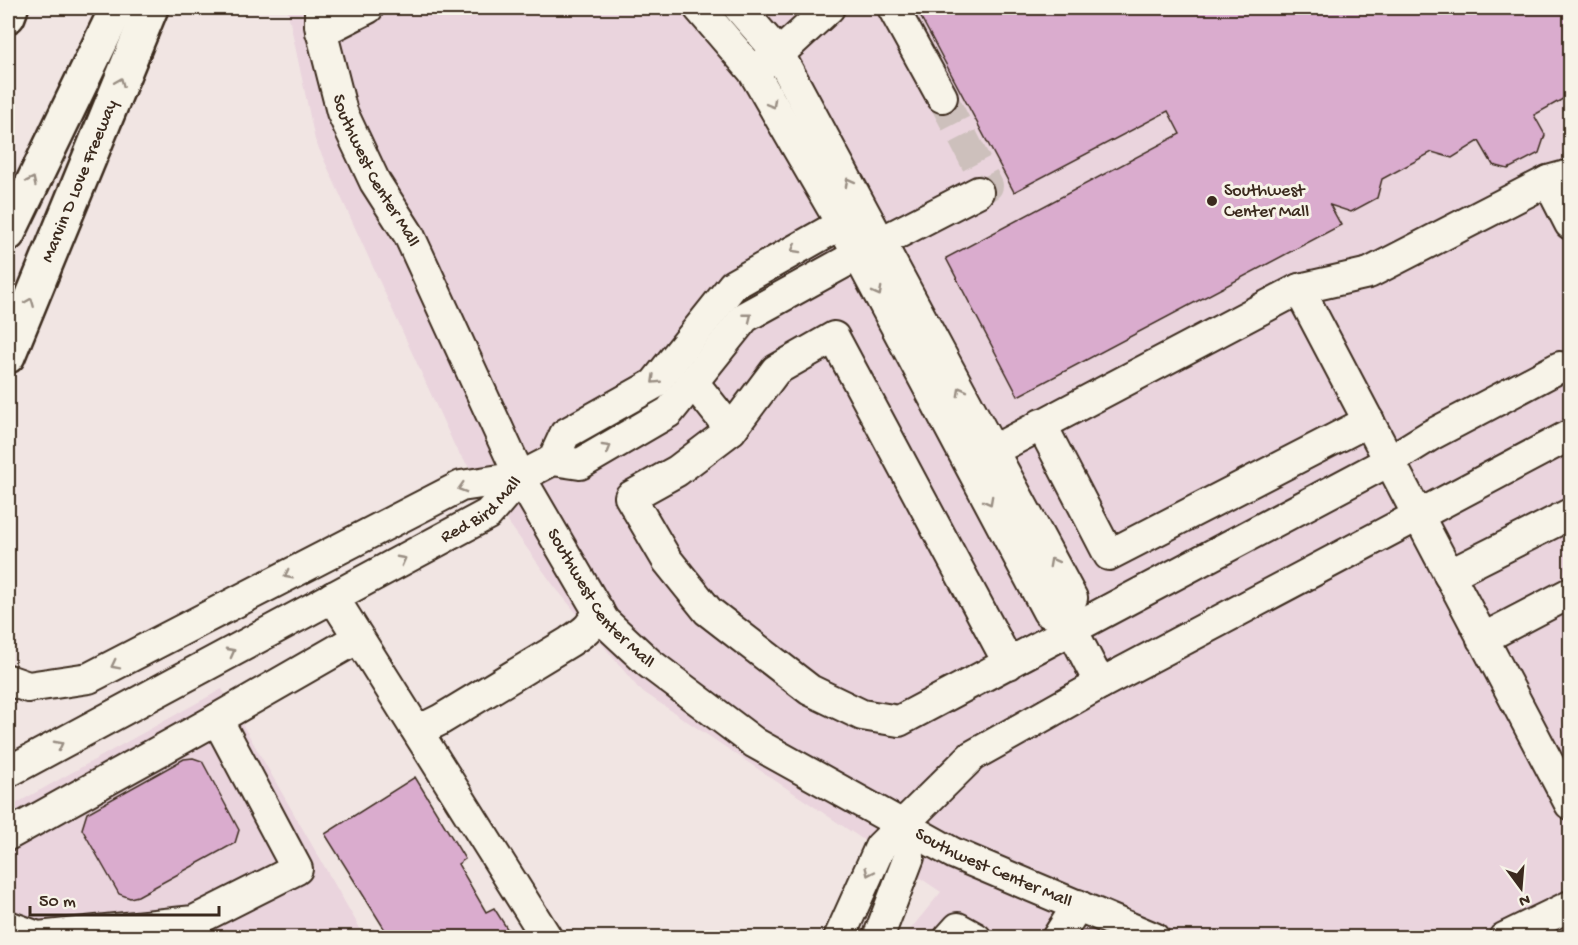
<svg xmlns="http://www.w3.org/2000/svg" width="1578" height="945" font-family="'Gochi Hand',sans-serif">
<rect width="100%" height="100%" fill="#f1e5e3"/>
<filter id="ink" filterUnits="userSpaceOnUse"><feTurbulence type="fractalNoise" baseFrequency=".0167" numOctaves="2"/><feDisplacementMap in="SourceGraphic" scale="12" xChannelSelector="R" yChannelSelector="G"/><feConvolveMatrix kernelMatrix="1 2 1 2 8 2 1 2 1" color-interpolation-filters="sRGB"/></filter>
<g filter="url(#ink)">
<path fill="#ead4dd" d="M287,8h1283v929h-666l37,-45 -302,-203 -85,-103 -98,-137 -141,-309z
M222,689l143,248h-357v-129z"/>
<path fill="#daacce" stroke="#3b2a1e" stroke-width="1.5" d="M916,8h654v87l-36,20 11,20 -6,18 -31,16 -15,-4 -14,-24 -27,17 -20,-6 -50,27 -5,19 -26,14 -21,-7 11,20 -323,171 -72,-138 234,-124 -12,-23 -154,81z
M193,758l9,3 37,69 -4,13 -97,53 -8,2 -11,-4 -37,-65 5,-16 97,-54z
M415,777l50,82 -7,5 28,48 8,-4 19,30h-123l-65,-104z"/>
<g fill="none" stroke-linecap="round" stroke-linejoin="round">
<path stroke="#cdc0bc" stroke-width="30" stroke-dasharray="30 15" stroke-linecap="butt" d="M942,97l46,89 -10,6"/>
<defs>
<g id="minor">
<path id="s1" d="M320,8v18l22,86 33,70 34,53 111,242 84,144 45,42 106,80 198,110 201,85"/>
<path d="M699,8l54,63 88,152 207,389 16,2"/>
<path d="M739,8l40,46 293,544 -8,16"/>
<path d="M893,8l49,89"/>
<path d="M321,32l47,-24"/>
<path d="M763,64l16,-10 50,-46"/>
<path d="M1548,181l22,43"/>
<path d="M1299,289l271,515"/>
<path d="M693,382l38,48"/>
<path d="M1041,424l68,131 260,-134"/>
<path d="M553,460l12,-26 89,-50 79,-99 126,-71"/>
<path d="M975,460l324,-171 70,-16 179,-92 22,-6"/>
<path d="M1449,575l121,-61"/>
<path d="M333,597l214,341"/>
<path d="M1064,614l36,70"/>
<path d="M1482,639l88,-46"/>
<path d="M1009,664l-175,-327 -58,33 -45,60 -54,41 -47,26 37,63 41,51 102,79 52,25 37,6 490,-260 42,-26 129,-68"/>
<path d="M8,680l20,7 61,-9 372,-192 59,-9 33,-17 27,4 89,-52 76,-95 136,-75 97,-50"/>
<path d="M217,719l141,-81"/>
<path d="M414,726h14l12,-6 129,-78c13,-9 24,-15 29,-32"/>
<path id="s2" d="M8,772l480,-258 32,-37"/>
<path d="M8,835l209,-116 80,150 -103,52 -156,16 -30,-11"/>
<path d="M839,938l41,-91 92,-91 128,-72 470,-249"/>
<path d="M878,938l31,-81 -6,-31"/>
<path d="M949,938l9,-10 18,10"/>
<path d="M1057,938l21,-33"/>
<path d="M1504,938l66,-32"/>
</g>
<g id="major">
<path id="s3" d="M8,356l143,-348"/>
</g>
<path id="highway" d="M8,16l3,-8
M8,234l109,-226"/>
</defs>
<use href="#minor" stroke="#3b2a1e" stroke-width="34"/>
<use href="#major" stroke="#3b2a1e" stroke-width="38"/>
<use href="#highway" stroke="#3b2a1e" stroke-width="38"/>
<use href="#minor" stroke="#f7f3e8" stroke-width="30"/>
<use href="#major" stroke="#f7f3e8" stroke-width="33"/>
<use href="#highway" stroke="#f7f3e8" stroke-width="33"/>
</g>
<defs><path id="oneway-chevron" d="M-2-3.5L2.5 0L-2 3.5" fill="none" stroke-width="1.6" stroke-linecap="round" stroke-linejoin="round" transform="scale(1.5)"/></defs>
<g stroke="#998e83">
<use href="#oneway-chevron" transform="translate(120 82) rotate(-68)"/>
<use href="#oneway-chevron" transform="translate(772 104) rotate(60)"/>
<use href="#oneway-chevron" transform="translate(32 181) rotate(-64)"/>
<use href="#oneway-chevron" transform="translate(849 182) rotate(-119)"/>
<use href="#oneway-chevron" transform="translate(795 249) rotate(150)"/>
<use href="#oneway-chevron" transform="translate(878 292) rotate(62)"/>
<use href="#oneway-chevron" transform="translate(30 302) rotate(-68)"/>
<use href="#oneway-chevron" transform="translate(748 317) rotate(-38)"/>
<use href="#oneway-chevron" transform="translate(655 380) rotate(136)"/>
<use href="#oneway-chevron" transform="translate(961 391) rotate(-118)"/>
<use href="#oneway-chevron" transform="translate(607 448) rotate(-30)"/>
<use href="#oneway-chevron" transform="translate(462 488) rotate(163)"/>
<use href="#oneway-chevron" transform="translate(989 501) rotate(62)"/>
<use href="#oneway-chevron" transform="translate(402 560) rotate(-28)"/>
<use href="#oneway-chevron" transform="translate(1053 562) rotate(-118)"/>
<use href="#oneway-chevron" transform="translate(288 575) rotate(153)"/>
<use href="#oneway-chevron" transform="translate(231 652) rotate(-28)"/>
<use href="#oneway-chevron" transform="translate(115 665) rotate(153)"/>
<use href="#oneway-chevron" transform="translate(59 745) rotate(-28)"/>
<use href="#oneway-chevron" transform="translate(869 872) rotate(115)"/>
</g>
</g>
<circle fill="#3b2a1e" stroke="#f7f3e8" stroke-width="2" cx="1212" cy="201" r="6"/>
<g text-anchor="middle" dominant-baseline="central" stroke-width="6" stroke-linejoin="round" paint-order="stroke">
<g font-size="18" fill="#3b2a1e" stroke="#f7f3e8">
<text stroke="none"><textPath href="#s1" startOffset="174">Southwest Center Mall</textPath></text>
<text stroke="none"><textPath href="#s3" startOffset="189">Marvin D Love Freeway</textPath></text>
<text stroke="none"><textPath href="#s2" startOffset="542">Red Bird Mall</textPath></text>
<text stroke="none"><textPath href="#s1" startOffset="660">Southwest Center Mall</textPath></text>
<text stroke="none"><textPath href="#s1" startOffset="1144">Southwest Center Mall</textPath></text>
</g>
<g font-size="18" fill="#3b2a1e" stroke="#f7f3e8" text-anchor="start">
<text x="1224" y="191">Southwest<tspan x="1224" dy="21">Center Mall</tspan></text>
</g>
</g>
<rect width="1578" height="945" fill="none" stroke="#f7f3e8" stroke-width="30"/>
<rect x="15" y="15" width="1548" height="915" fill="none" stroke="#3b2a1e" stroke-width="2" filter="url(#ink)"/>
<g transform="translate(1521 888) rotate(164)" stroke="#f7f3e8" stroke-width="4.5" paint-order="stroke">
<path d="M0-4.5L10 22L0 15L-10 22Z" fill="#3b2a1e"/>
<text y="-9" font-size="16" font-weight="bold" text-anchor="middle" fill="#3b2a1e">N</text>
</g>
<path d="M30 906v9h189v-9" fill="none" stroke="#3b2a1e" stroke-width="3"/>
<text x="39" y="906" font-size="18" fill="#3b2a1e" stroke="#f7f3e8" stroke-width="4.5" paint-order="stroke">50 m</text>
</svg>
